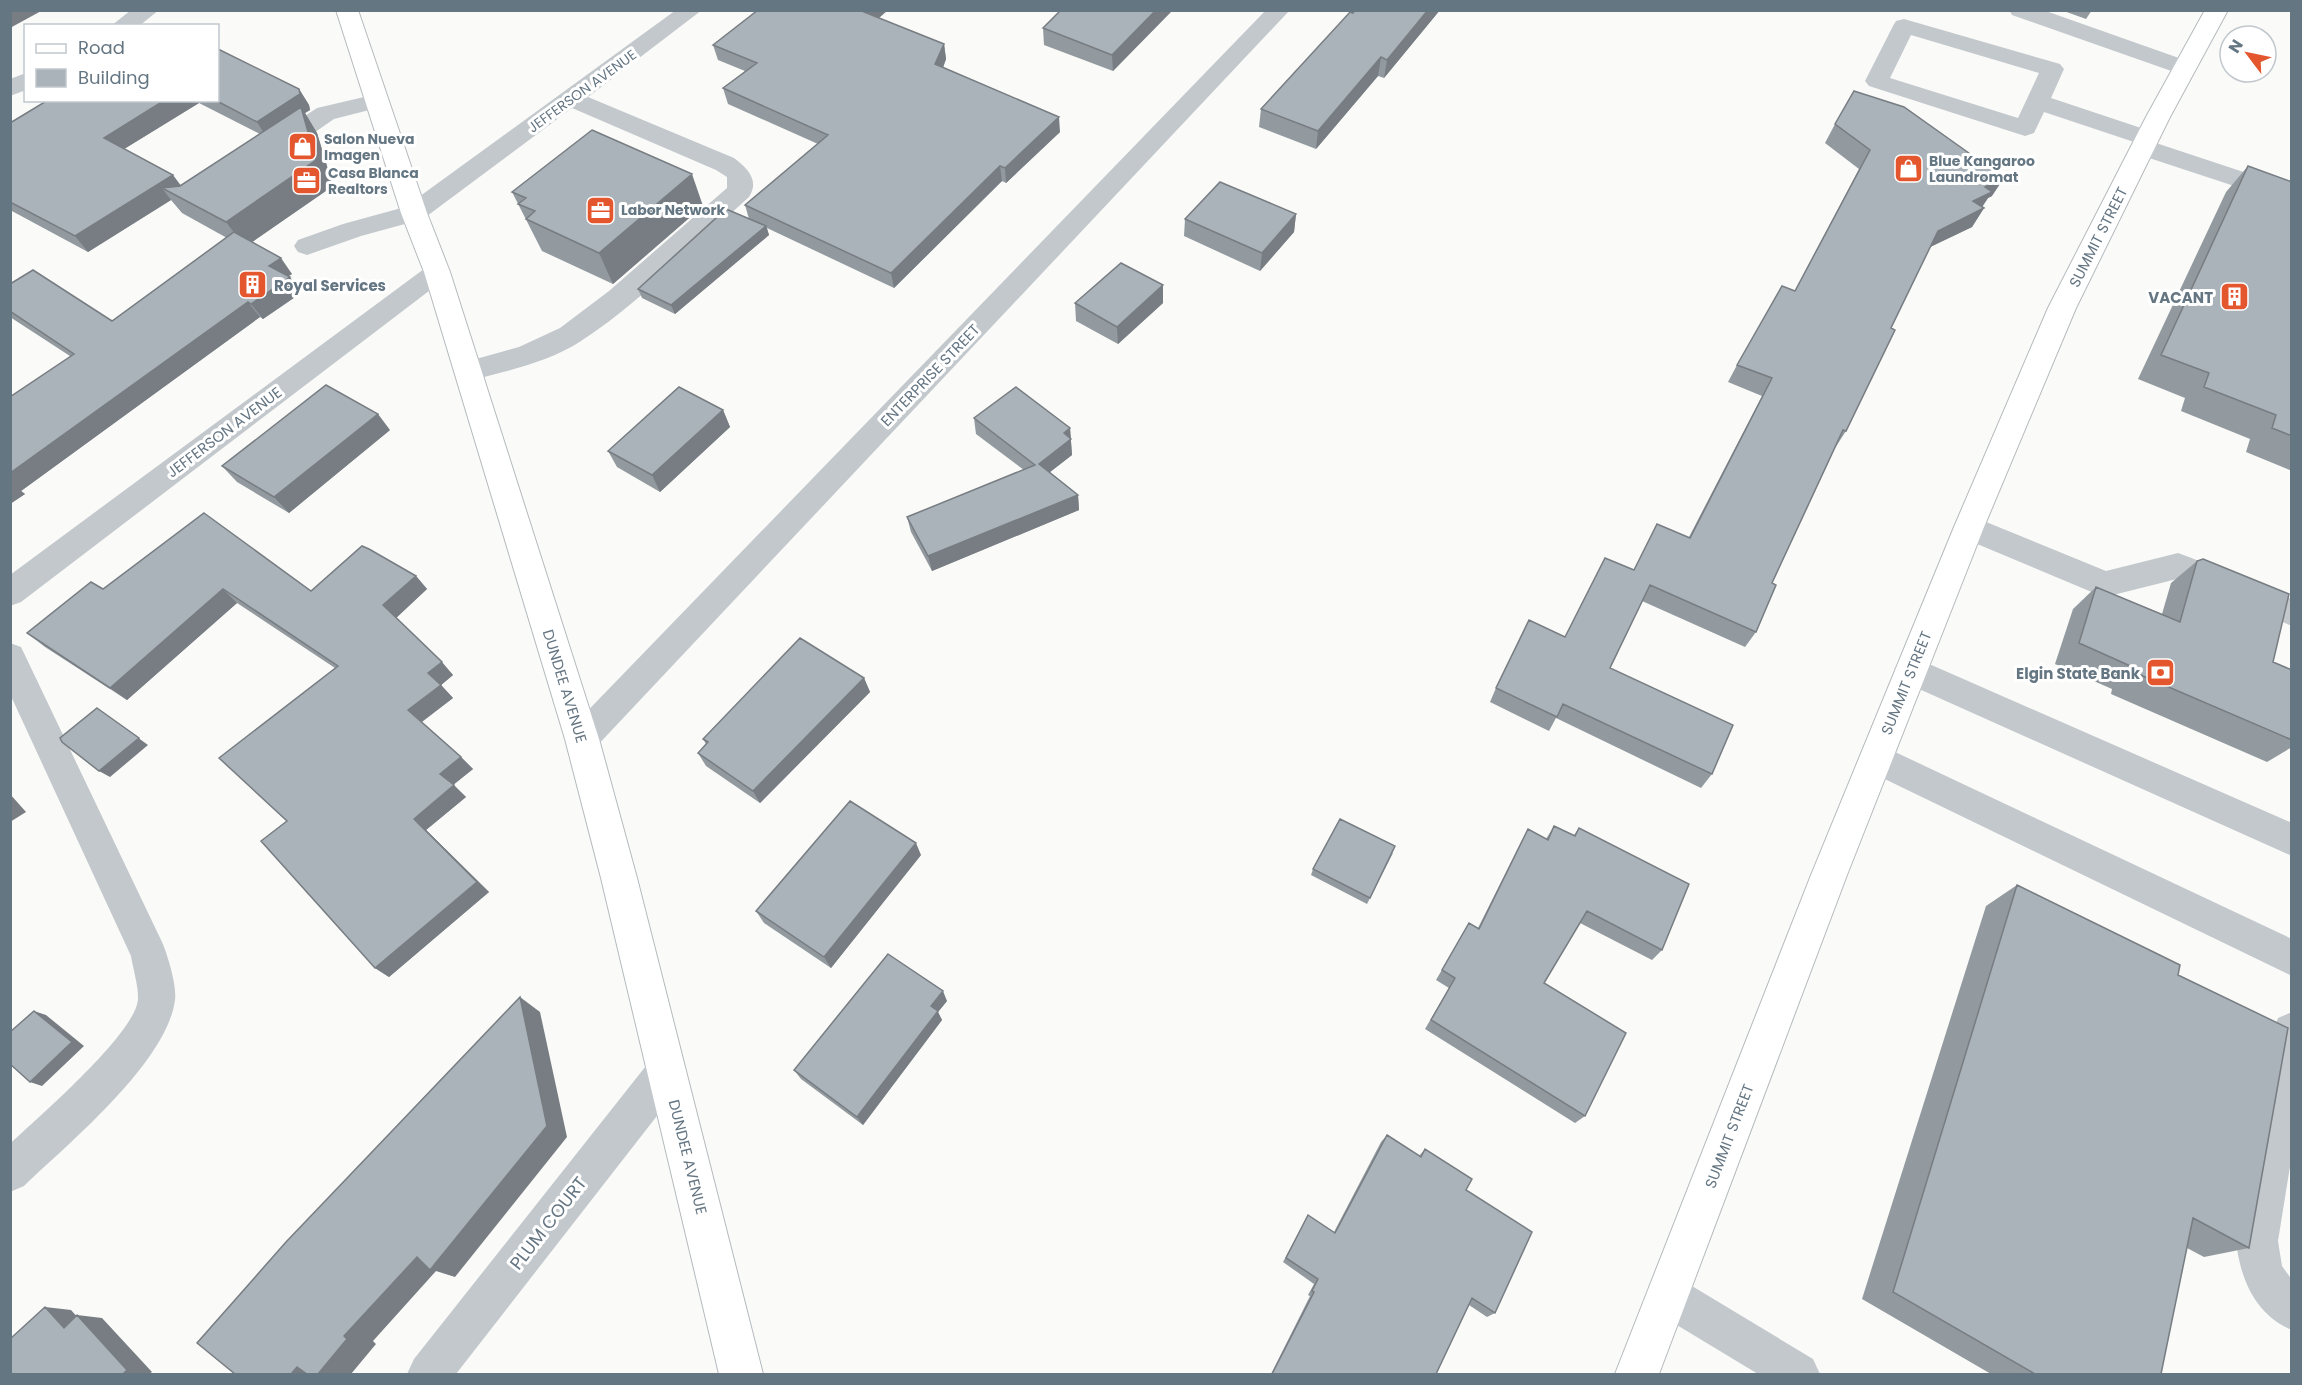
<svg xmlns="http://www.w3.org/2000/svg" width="2302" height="1385" font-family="Poppins,sans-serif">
<rect width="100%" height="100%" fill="#fafaf8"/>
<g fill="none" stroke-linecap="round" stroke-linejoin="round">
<defs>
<path id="major" d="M336,10h22l69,203 23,59 149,467 38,139 126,496h-44l-118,-496 -36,-139 -141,-467 -23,-59z
M2205,10h23l-58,107 -94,191 -92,219 -137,348 -188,499h-44l196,-499 143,-348 94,-219 98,-191z"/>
</defs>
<use href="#major" stroke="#b5babe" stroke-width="2"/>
<path fill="#c3c8cc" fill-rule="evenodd" d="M131,10h28l-20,16h-28z
M676,10h26l-114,87 146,61c13,10 26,22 15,39 -53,47 -109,106 -168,144 -34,22 -75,30 -113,40l-10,-3 -4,-7 4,-7 61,-17 41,-19 49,-37 118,-103v-11l-11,-7 -144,-62 -149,111 -62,17 -54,19 -9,-3 -4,-6 4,-6 45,-16 62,-17z
M1266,10h24l-696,739 -12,5 -12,-5 -5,-10 5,-10z
M2009,10h34l150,53 4,5 -4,5 -8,2 -8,-2 -165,-58z
M1904,19l156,45 4,5 -13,29 105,35 3,5 -3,5 136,45v17l-158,-52 -3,-6 3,-5 -90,-30 -10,21 -9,3 -156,-50 -4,-5 28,-55 3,-5zM1911,35l128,38 -21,45 -128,-40z
M26,73v17l-16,6v-17z
M377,94l8,2 4,5 -4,5 -51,13 -52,36 -9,2 -9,-2 -3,-6 3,-6 53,-35z
M437,263l9,3 4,6 -4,6 -425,324 -11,4v-31l418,-309z
M1969,515l137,56 72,-18 11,4 103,42v27l-115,-47 -72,18 -11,-4 -136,-57 -4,-9 4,-9z
M10,643l11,4 141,295c6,14 15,44 13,58 -8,62 -106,143 -151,186l-14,6v-48c27,-26 128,-112 128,-146 0,-14 -5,-29 -7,-42l-121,-262z
M1911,656l381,167v33l-393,-176 -4,-10 4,-10z
M1876,743l416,196v37l-428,-207 -5,-11 5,-11z
M2292,1012v142l-14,87 4,25 10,14v50c-37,-15 -52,-52 -56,-89l37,-210 5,-13z
M667,1052l14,5 5,14 -5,14 -225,289h-49l7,-15 239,-302z
M1667,1274l15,6 131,79 7,15h-62l-106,-64 -6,-15 6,-15z"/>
<use href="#major" fill="#fff" fill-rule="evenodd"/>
</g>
<path fill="#929a9f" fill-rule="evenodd" d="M888,10l-9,8 65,26 2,15 -3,9 117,64 -54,51 -4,-2 -108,107 -127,-60 2,7 -94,79 -33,-16 -4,-9 111,-70 -4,-14 73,-61 -90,-40 -5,-16 22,-17 -27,-11 -5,-15z
M1172,10l-59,61 -69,-26 -1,-17z
M1355,10h85l-56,68 -6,-2 -62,73 -57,-22 2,-18z
M2061,10h31l-6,9z
M299,89l10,16 1,5 -5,3 12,20 16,53 -81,56 40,32 -4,2 13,17 -38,26 -3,-2 -106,77 -133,97 4,3 -15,10 60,-148 -60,-39v-33l102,37 115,-83 -45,-25 -11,-13 -83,52 -78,-42v-87l38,-23h170zM199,103l61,31 -79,52 -57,-37z
M1835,124l157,72 -4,2 -6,9 2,1 -12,19 -42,20 -39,81 -45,103 -11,17 -63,135 -16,49 -11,15 -103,-46 -32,67 102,106 -11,14 -145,-70 -7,13 -59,-29 6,-14 69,-51 68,-67 56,-33 73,-141 -34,-14 9,-17 58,-74 64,-122 -34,-26z
M2248,166l44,16v289l-46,-19 4,-13 -69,-28 4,-13 -47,-19 88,-187z
M512,192l191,14 -90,78 -71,-33z
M1296,214l-2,18 -34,39 -76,-35 1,-17z
M1163,285v18l-45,41 -42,-23 -1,-18z
M723,410l7,17 -70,65 -43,-25 -9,-16z
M974,418l96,10 2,27 -22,17 28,23 1,15 -147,61 -21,-39 -4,-15 117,-47 -48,-36z
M390,430l-101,83 -52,-31 -15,-16z
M2197,561l76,101 19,8v77l-25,15 -156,-68 1,-5 -57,-25 18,-55 23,-22 66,27 9,-31z
M416,576l11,13 -31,29 57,57 -12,10 12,13 -31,24 39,35 12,12 -20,16 13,12 -40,33 63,62 -100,85 -14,-9 -88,-147 48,-153 -98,-65 -110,97 -82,-53 -18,-14 76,-44 208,2z
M864,678l6,14 -110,111 -54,-37 -8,-13 8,-9 -3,-5z
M1554,826l20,9 5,-7 83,122 -10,10 -72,-37 -36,60 41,133 -10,7 -150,-94 24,-41 -13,-8 33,-57 9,5 43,-86 7,-13 18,10z
M1393,853l-26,51 -56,-29 2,-6z
M921,855l-90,113 -67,-45 -8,-12z
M2017,885l161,90 71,273 -45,9 -17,-9 -26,126h-170l-129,-75 124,-393z
M947,1001l-9,11 4,8 -79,105 -62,-46 -7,-9z
M1387,1135l32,21 6,-7 41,41 29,123 -8,4 -18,-12 -33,69h-165l39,-78 -2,-1 6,-11 -31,-22 25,-47 26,17 47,-90z"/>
<path fill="#777d82" d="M10,10h33l-33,18z
M866,10h22l-20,17 -4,-15z
M1156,10l16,1 -59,60 -1,-16z
M1428,10h12l-56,68 3,-18z
M944,44l2,15 -8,21 -3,-16z
M1381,57l-3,19 -62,73 2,-18z
M299,89l10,16 1,5 -5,3 12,20 16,53 -88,61 -19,-25 41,-84 -10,-16z
M165,100h32l2,3 -83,51 -12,-16z
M1059,117l1,15 -54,51 -1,-15z
M1000,166l2,15 -108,107 -3,-15z
M692,174l11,32 -90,78 -14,-31z
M173,175l12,16 -23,-3 9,12 -83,52 -13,-16z
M2004,178l-12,18 -4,2 -8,12 -7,-9 12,-14z
M1984,208l-12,19 -46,22 12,-18z
M1296,214l-2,18 -34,39 2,-18z
M766,226l3,9 -94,79 -4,-9z
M281,258l11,16 -11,7 -12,-15z
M290,277l11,16 -38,26 -12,-15z
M1163,285v18l-45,41 -1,-17z
M248,302l12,15 -239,174 4,3 -15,10v-31z
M723,410l7,17 -70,65 -8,-17z
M378,414l12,16 -101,83 -15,-16z
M1070,428l2,27 -31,24 -2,-15 25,-31z
M1078,495l1,15 -147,61 -4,-15z
M416,576l11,13 -32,30 -12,-14z
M223,589l14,14 -110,97 -17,-12z
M442,662l11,13 -13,11 -12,-13z
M864,678l6,14 -110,111 -7,-12z
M441,685l12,13 -33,25 -12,-13z
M97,708l51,37 -38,32 -11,-6z
M461,757l12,12 -20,16 -13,-11z
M454,785l12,12 -40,33 63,62 -100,85 -14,-9 39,-149z
M10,794l16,18 -16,10z
M916,843l5,12 -90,113 -7,-11z
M943,991l4,10 -9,11 4,8 -79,105 -6,-8 74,-111z
M520,997l20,15 27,125 -112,140 -19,-6 -63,70 3,3 -25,30h-60l6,-7 47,-31z
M34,1011l12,4 38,31 -42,40 -12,-4z
M45,1307l26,3 19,21 -26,-3z
M77,1315l25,3 50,54 -3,2h-26z"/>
<path fill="#aab3b9" stroke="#777d82" stroke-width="1.5" d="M758,10h108l-2,2 80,32 -9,20 124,53 -54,51 -5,-2 -109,107 -146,-68 83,-70 -105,-47 34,-25 -44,-18z
M1061,10h95l-44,45 -69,-27z
M1355,10h73l-41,50 -6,-3 -63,74 -57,-22 89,-97 3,1z
M218,49l81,40 1,5 -43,28 -42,-22h3z
M1854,91l50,16 100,71 -19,9 7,5 -19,9 11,7 -46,23 -47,97 4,2 -49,101 -3,-1 -71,153 4,2 -20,47 -106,-47 -40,83 123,57 -21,49 -149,-70 -6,13 -61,-29 33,-68 36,17 40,-79 29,12 23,-46 33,14 82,-160 -35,-13 45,-79 13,5 75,-141 -35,-26z
M48,100h117l-61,38 69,37 -98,61 -65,-34v-79z
M301,107l15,53 -90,62 -64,-34 18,-2z
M592,130l100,44 -93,79 -73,-34 9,-8 -17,-7 8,-6 -14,-6z
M2248,166l44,16v254l-20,-8 4,-13 -72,-28 5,-14 -48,-18z
M1220,182l76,32 -34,39 -77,-34z
M726,209l40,17 -95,79 -33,-16z
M234,232l47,26 -12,8 21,11 -39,27 -3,-2 -238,171v-76l64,-43 -64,-43v-27l23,-14 79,51z
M1121,263l42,22 -46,42 -42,-24z
M326,385l52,29 -104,83 -52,-31z
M679,387l44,23 -71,65 -44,-24z
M1016,387l54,41 -6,5 7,6 -32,25 39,31 -150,61 -21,-39 128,-52 -61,-47z
M204,513l107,78 51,-45 7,3 47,27 -33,29 59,57 -14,11 13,12 -33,25 53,47 -21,17 14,11 -40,34 63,63 -102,86 -114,-127 26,-20 -68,-63 119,-92 -115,-77 -113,99 -83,-55 64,-51 12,7z
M2203,559l86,35 -16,68 19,8v70l-156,-67 1,-4 -58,-26 17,-56 84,35 17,-61z
M800,638l64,40 -111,113 -55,-38 10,-11 -5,-3z
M97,708l42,30 -40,33 -37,-29 -2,-4z
M850,801l66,42 -92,114 -68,-46z
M1340,819l55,27 -25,52 -57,-29z
M1554,826l21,10 4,-8 110,56 -27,66 -75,-39 -43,72 82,50 -41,83 -154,-96 24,-42 -13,-8 27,-47 10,6 49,-100 20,11z
M2017,885l163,80 -2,10 110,53 -39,220 -56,-30 -32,156h-126l-142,-82z
M888,954l55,37 -12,15 7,5 -81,106 -63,-47z
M520,997l27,129 -117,144 -13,-13 -73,79 3,3 -29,35h-11l-10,-7 -6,7h-56l-38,-31 89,-101z
M34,1011l38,31 -42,40 -20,-18v-32z
M1387,1135l34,22 4,-8 47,30 -6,11 66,42 -37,81 -23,-15 -36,76h-164l42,-82 -2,-1 6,-12 -32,-21 22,-43 27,18z
M45,1307l19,21 13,-13 50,55 -4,4h-113v-35z"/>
<defs>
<symbol id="shop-square" viewBox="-11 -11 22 22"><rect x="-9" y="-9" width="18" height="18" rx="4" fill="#e4572e" stroke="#fff"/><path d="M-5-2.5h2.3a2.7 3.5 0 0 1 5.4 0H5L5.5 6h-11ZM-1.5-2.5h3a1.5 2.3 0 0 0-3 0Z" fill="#fff"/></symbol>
<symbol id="office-square" viewBox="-11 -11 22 22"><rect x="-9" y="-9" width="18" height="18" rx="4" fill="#e4572e" stroke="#fff"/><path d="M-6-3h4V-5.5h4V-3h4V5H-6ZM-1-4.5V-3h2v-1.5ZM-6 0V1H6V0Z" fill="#fff"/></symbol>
<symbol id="building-square" viewBox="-11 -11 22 22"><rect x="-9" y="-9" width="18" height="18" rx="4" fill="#e4572e" stroke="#fff"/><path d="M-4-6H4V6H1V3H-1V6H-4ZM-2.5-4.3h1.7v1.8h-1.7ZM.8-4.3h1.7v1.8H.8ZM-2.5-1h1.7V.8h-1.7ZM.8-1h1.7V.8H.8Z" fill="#fff"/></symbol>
<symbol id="bank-square" viewBox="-11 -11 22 22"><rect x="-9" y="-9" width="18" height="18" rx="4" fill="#e4572e" stroke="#fff"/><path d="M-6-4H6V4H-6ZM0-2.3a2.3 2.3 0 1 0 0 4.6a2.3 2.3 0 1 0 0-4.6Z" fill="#fff"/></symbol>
</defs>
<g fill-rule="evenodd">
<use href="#shop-square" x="286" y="130" width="33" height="33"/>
<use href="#shop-square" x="1892" y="152" width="33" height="33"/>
<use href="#office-square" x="290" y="164" width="33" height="33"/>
<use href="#office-square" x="584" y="194" width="33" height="33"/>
<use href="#building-square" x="236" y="268" width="33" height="33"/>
<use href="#building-square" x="2218" y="280" width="33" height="33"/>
<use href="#bank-square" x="2144" y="656" width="33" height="33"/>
</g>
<g text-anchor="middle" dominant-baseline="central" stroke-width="6" stroke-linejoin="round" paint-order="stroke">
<g font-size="14" fill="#657683" stroke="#fff">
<text transform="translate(582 91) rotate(-36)">JEFFERSON AVENUE</text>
</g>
<g font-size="14" font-weight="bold" fill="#657683" stroke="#fff" text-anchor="start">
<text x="324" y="139">Salon Nueva<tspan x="324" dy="16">Imagen</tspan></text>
<text x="1929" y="161">Blue Kangaroo<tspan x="1929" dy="16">Laundromat</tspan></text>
<text x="328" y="173">Casa Blanca<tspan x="328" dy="16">Realtors</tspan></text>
<text x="621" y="210">Labor Network</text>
</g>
<g font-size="15" fill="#657683" stroke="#fff">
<text transform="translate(2098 237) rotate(-63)">SUMMIT STREET</text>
<text transform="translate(930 375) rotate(-46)">ENTERPRISE STREET</text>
<text transform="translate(224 432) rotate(-37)">JEFFERSON AVENUE</text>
<text transform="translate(1906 683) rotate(-68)">SUMMIT STREET</text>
<text transform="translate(565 686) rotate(73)">DUNDEE AVENUE</text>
<text transform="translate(1729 1136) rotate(-69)">SUMMIT STREET</text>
<text transform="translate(688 1157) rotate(76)">DUNDEE AVENUE</text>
</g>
<g font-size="15" font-weight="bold" fill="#657683" stroke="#fff" text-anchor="end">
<text x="274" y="285" text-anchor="start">Royal Services</text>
<text x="2213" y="297">VACANT</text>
<text x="2140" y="673">Elgin State Bank</text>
</g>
<g font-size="18" fill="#657683" stroke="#fff">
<text transform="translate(548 1223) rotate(-52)">PLUM COURT</text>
</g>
</g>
<rect width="2302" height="1385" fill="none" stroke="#657683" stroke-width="24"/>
<rect x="24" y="24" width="195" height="78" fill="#ffffff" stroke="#c1c8cd" stroke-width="1.5"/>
<rect x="36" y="44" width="30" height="9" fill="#ffffff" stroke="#c1c8cd" stroke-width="1.5"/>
<text x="78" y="54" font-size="18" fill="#657683">Road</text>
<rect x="36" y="69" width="30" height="18" fill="#aab3b9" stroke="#c1c8cd" stroke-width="1.5"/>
<text x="78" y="84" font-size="18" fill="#657683">Building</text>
<g transform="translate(2248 54) rotate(302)"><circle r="28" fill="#ffffff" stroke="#c1c8cd" stroke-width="1.5"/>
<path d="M0-4.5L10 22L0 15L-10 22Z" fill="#e4572e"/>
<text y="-9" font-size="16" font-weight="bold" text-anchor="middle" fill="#657683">N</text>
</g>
</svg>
